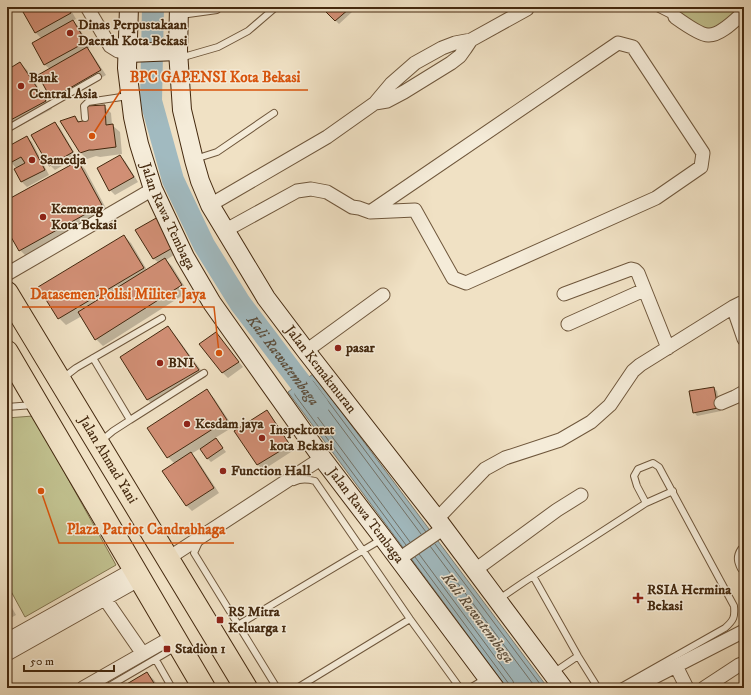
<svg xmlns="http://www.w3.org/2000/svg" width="751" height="695" font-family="'IM FELL DW Pica',serif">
<rect width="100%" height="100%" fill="#f0e1c4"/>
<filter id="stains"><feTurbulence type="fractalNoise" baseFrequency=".005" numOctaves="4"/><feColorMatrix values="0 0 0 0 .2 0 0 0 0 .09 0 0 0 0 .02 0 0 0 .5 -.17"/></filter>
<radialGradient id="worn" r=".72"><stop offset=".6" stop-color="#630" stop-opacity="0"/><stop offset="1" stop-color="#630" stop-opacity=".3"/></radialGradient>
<path fill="#c1c18f" stroke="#82754f" d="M663,7h74l2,5 -19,17 -21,-1z
M33,416l83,149 -91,52 -18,-33v-166z"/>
<path fill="#a1bac0" stroke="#7c8079" d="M313,374l235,314h-41l-219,-296z"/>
<path fill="#0003" d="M7,7h12v1l-9,4 -3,-3z
M27,7h42l7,12 -4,2 6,5 12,21 -3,2 5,5 14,21 -49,29 -5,-5 -13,-24 11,-6 -5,-4 -12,-21 9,-5 -6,-6 -7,-23z
M328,7h18l6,5 -13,12 -12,-12 3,-2z
M20,63l7,7 25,39 -45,24v-61z
M104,106l7,7 1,12 8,7 2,22 -22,3 -4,-1 -9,3 -7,-7 -5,-35 5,5 8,-1z
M55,123l5,5 17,29 -22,13 -5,-5z
M26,137l6,5 17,33 -22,12 -5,-5 -7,-12 2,-1 -6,-7 -4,-7v-7z
M120,156l5,5 13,21 -23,13 -5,-5z
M78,162l7,7 23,43 -81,45 -7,-7 -13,-22v-27z
M137,230l43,21 -14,9 6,6 16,26 -85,54 -7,-7 -14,-23 -16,9 -7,-7 65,-82 7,7 16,27 12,-7 -5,-4z
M168,328l7,7 31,42 -51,30 -7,-7 -26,-43z
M216,334l5,5 22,28 -15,11 -5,-5 -22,-29z
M714,388l3,3 4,20 -24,5 -3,-4z
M207,391l7,7 19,29 -18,11 11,14 -15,10 -3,-3 -7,-11 -10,6 5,4 23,35 -27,18 -6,-6 -11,-41 -7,-7z
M266,412l6,5 22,33 -31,20 -6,-6z
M7,599l9,16 -9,5z
M147,673l7,7 5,8h-37z
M101,684l5,4h-12z"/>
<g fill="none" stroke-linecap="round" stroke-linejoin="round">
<path stroke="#727268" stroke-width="1" d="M410,542l-108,-146v-3l7,-5h3l109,146
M435,544l108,144
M406,545l-111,-150v-3l16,-11h2l113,151
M430,546l106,142
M419,554l94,127 2,7
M415,557l94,127 1,4"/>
<path stroke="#a1bac0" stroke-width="22" id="s1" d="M153,7l-2,94 22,79 31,65 36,58 78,103"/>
</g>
<path fill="#d18f75" stroke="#44290f" d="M32,7h36l3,6 -36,20 -12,-21z
M332,7h15l2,2 -14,12 -9,-9z
M73,20l13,22 -42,23 -12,-22z
M87,47l14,23 -50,29 -13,-24z
M20,62l26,39 -39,21v-52z
M105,105l1,20 7,-1 3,23 -23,3h-4l-9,3 -20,-32 15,-5 3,6 9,-2 -1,-14z
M55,122l18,30 -24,14 -18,-31z
M27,136l18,34 -24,12 -7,-13 11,-6 -4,-6 -11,6 -3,-6v-10z
M120,155l14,22 -25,14 -12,-23z
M78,161l24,44 -83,46 -12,-21v-30z
M158,217l18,29 -23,13 -18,-29z
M124,235l20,33 -86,51 -20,-32z
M165,258l17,27 -87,55 -17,-28z
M168,326l31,44 -52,30 -27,-43z
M216,332l23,30 -17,11 -23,-29z
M714,387l4,21 -25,5 -4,-22z
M207,389l20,31 -60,38 -20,-30z
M267,410l23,35 -33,20 -23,-34z
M216,438l7,10 -16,11 -7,-10z
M191,452l23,36 -28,18 -24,-35z
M147,672l10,16h-37z"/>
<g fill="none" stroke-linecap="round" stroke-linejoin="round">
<defs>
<path id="lane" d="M655,7l20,10
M181,15l36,-5 3,-3
M180,58l38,-11 30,-16 28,-24
M85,118l-1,-12 4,-4 40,-6
M7,129l91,-52
M195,159l22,-7 57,-39
M93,358l37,62 74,-47
M63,378l13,-10 86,-50
M7,407l26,-2
M101,441l12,-10 17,-11
M294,482c7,-4 14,-3 21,-1l95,138 50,69
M199,542l-5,11 83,135
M533,576l45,80 20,32
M499,599l25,-17 122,-79 27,-12
M238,625l144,-86
M156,660l16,28
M553,673l25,-17
M106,688l70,-41
M297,688l113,-69
M470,688l15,-9
M619,688l106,-60c9,-8 10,-11 9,-22l-75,-139 -6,-4 -15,6 -4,7 3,10 9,17"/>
<path id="street" d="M87,7l23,39 8,5 10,2
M675,17c7,5 25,18 33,18 12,1 27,-15 36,-23
M375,103l16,-19 24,-21 27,-15 13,-5 16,-3
M210,205l117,-68 48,-34 12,-2 17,-9 47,-29 9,-7 5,-7 6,-9 56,-31
M226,230l71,-39 14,-2 16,3 25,15 7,1 11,4 45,-2 38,68 13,5 190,-85 45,-31 2,-14 -70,-106 -15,-4 -248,169
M7,274l146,-85
M564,294l67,-25 4,1 3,3 30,75
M733,307l11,32
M568,324l76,-34
M306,351l77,-56
M721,403l14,-6 9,-5
M437,519l48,-50 20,-11 55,-18 31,-18 19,-17 23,-34 7,-6 93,-58 8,-4 3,-1
M744,551c-4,6 -3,10 0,16
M167,559l155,-101
M399,559l45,-31
M475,570l82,-60 24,-15
M105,599l38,55
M7,640l127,-71
M7,654l133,-75
M676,666l11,22
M83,688l91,-52
M633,688l111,-57
M704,688l35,-23 5,-2"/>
<g id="secondary">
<path id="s2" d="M129,7l-2,61 6,49 6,27 14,45 32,68 27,46 110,155 61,80 112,150"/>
<path id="s3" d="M179,7l-1,44 4,59 12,50 6,21 10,24 56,93 40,53 131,168 126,169"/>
<path d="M128,53l50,-2"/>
</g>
<g id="highway">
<path id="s4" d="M7,293l239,395"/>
<path d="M7,352l197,336"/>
</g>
</defs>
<use href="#lane" stroke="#6f573c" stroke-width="8"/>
<use href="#street" stroke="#6f573c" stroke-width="15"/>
<use href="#secondary" stroke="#44290f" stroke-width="20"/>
<use href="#highway" stroke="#44290f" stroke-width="24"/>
<use href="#lane" stroke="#f5ecd9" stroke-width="6"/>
<use href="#street" stroke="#f5ecd9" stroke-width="13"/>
<use href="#secondary" stroke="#f5ecd9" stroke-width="18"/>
<use href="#highway" stroke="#f0e1c4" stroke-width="22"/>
</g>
<g fill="#8f2418" stroke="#f5ecd9" stroke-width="1.5">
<circle cx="70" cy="33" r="4"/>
<circle cx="21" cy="86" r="4"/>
<circle cx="32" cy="160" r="4"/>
<circle cx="43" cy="217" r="4"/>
<circle cx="338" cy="348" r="4"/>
<circle cx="160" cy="363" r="4"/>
<circle cx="187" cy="424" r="4"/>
<circle cx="262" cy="438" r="4"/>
<circle cx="223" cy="471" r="4"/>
<path d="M636 592h4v4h4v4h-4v4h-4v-4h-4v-4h4z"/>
<rect x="216" y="616" width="8" height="8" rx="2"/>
<rect x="163" y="645" width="8" height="8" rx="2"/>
</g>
<g text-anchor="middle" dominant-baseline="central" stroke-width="3" stroke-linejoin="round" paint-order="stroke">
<g font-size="14" font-weight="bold" fill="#44290f" stroke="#f5ecd9" text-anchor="start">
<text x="78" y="25">Dinas Perpustakaan<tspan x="78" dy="16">Daerah Kota Bekasi</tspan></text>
<text x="29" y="78">Bank<tspan x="29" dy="16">Central Asia</tspan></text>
<text x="40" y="160">Samedja</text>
<text x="51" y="209">Kemenag<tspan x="51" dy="16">Kota Bekasi</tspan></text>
<text x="346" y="348">pasar</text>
<text x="168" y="363">BNI</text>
<text x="195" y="424">Kesdam jaya</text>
<text x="270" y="430">Inspektorat<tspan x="270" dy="16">kota Bekasi</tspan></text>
<text x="231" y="471">Function Hall</text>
<text x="647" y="590">RSIA Hermina<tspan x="647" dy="16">Bekasi</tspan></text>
<text x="228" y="612">RS Mitra<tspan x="228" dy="16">Keluarga 1</tspan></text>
<text x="175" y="649">Stadion 1</text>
</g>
<g font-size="14" fill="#44290f" stroke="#f5ecd9">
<text stroke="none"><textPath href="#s2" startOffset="216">Jalan Rawa Tembaga</textPath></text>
<text stroke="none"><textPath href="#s3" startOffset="401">Jalan Kemakmuran</textPath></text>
<text stroke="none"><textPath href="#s4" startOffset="195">Jalan Ahmad Yani</textPath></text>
<text stroke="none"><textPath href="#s2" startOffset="576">Jalan Rawa Tembaga</textPath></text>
</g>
<g font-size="15" font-style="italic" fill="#5b4d3b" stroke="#f5ecd9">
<text stroke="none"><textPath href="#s1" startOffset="388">Kali Rawatembaga</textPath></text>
<text transform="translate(478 618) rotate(53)">Kali Rawatembaga</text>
</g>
</g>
<path fill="none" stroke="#d8540c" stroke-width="1.5" d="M92 136L121 90H308M219 353L214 307H22M41 491L59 543H234"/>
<g fill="#d8540c" stroke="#f5ecd9" stroke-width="1.5">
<circle cx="92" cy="136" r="4"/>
<circle cx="219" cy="353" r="4"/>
<circle cx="41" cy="491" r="4"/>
</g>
<g font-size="15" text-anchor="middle" font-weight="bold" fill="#d8540c" stroke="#f5ecd9" stroke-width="3" stroke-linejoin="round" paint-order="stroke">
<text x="215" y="82">BPC GAPENSI Kota Bekasi</text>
<text x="118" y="299">Datasemen Polisi Militer Jaya</text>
<text x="146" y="534">Plaza Patriot Candrabhaga</text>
</g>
<rect width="751" height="695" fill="none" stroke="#f0e1c4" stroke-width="24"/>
<rect x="8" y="8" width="735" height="679" fill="none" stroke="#44290f" stroke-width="2"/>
<rect x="12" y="12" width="727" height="671" fill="none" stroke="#44290f"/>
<path d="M24 665v6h90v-6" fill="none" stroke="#44290f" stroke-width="2"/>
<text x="30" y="665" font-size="12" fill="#44290f" stroke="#f5ecd9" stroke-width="3" paint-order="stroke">50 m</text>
<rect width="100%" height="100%" filter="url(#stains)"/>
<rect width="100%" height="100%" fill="url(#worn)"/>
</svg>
